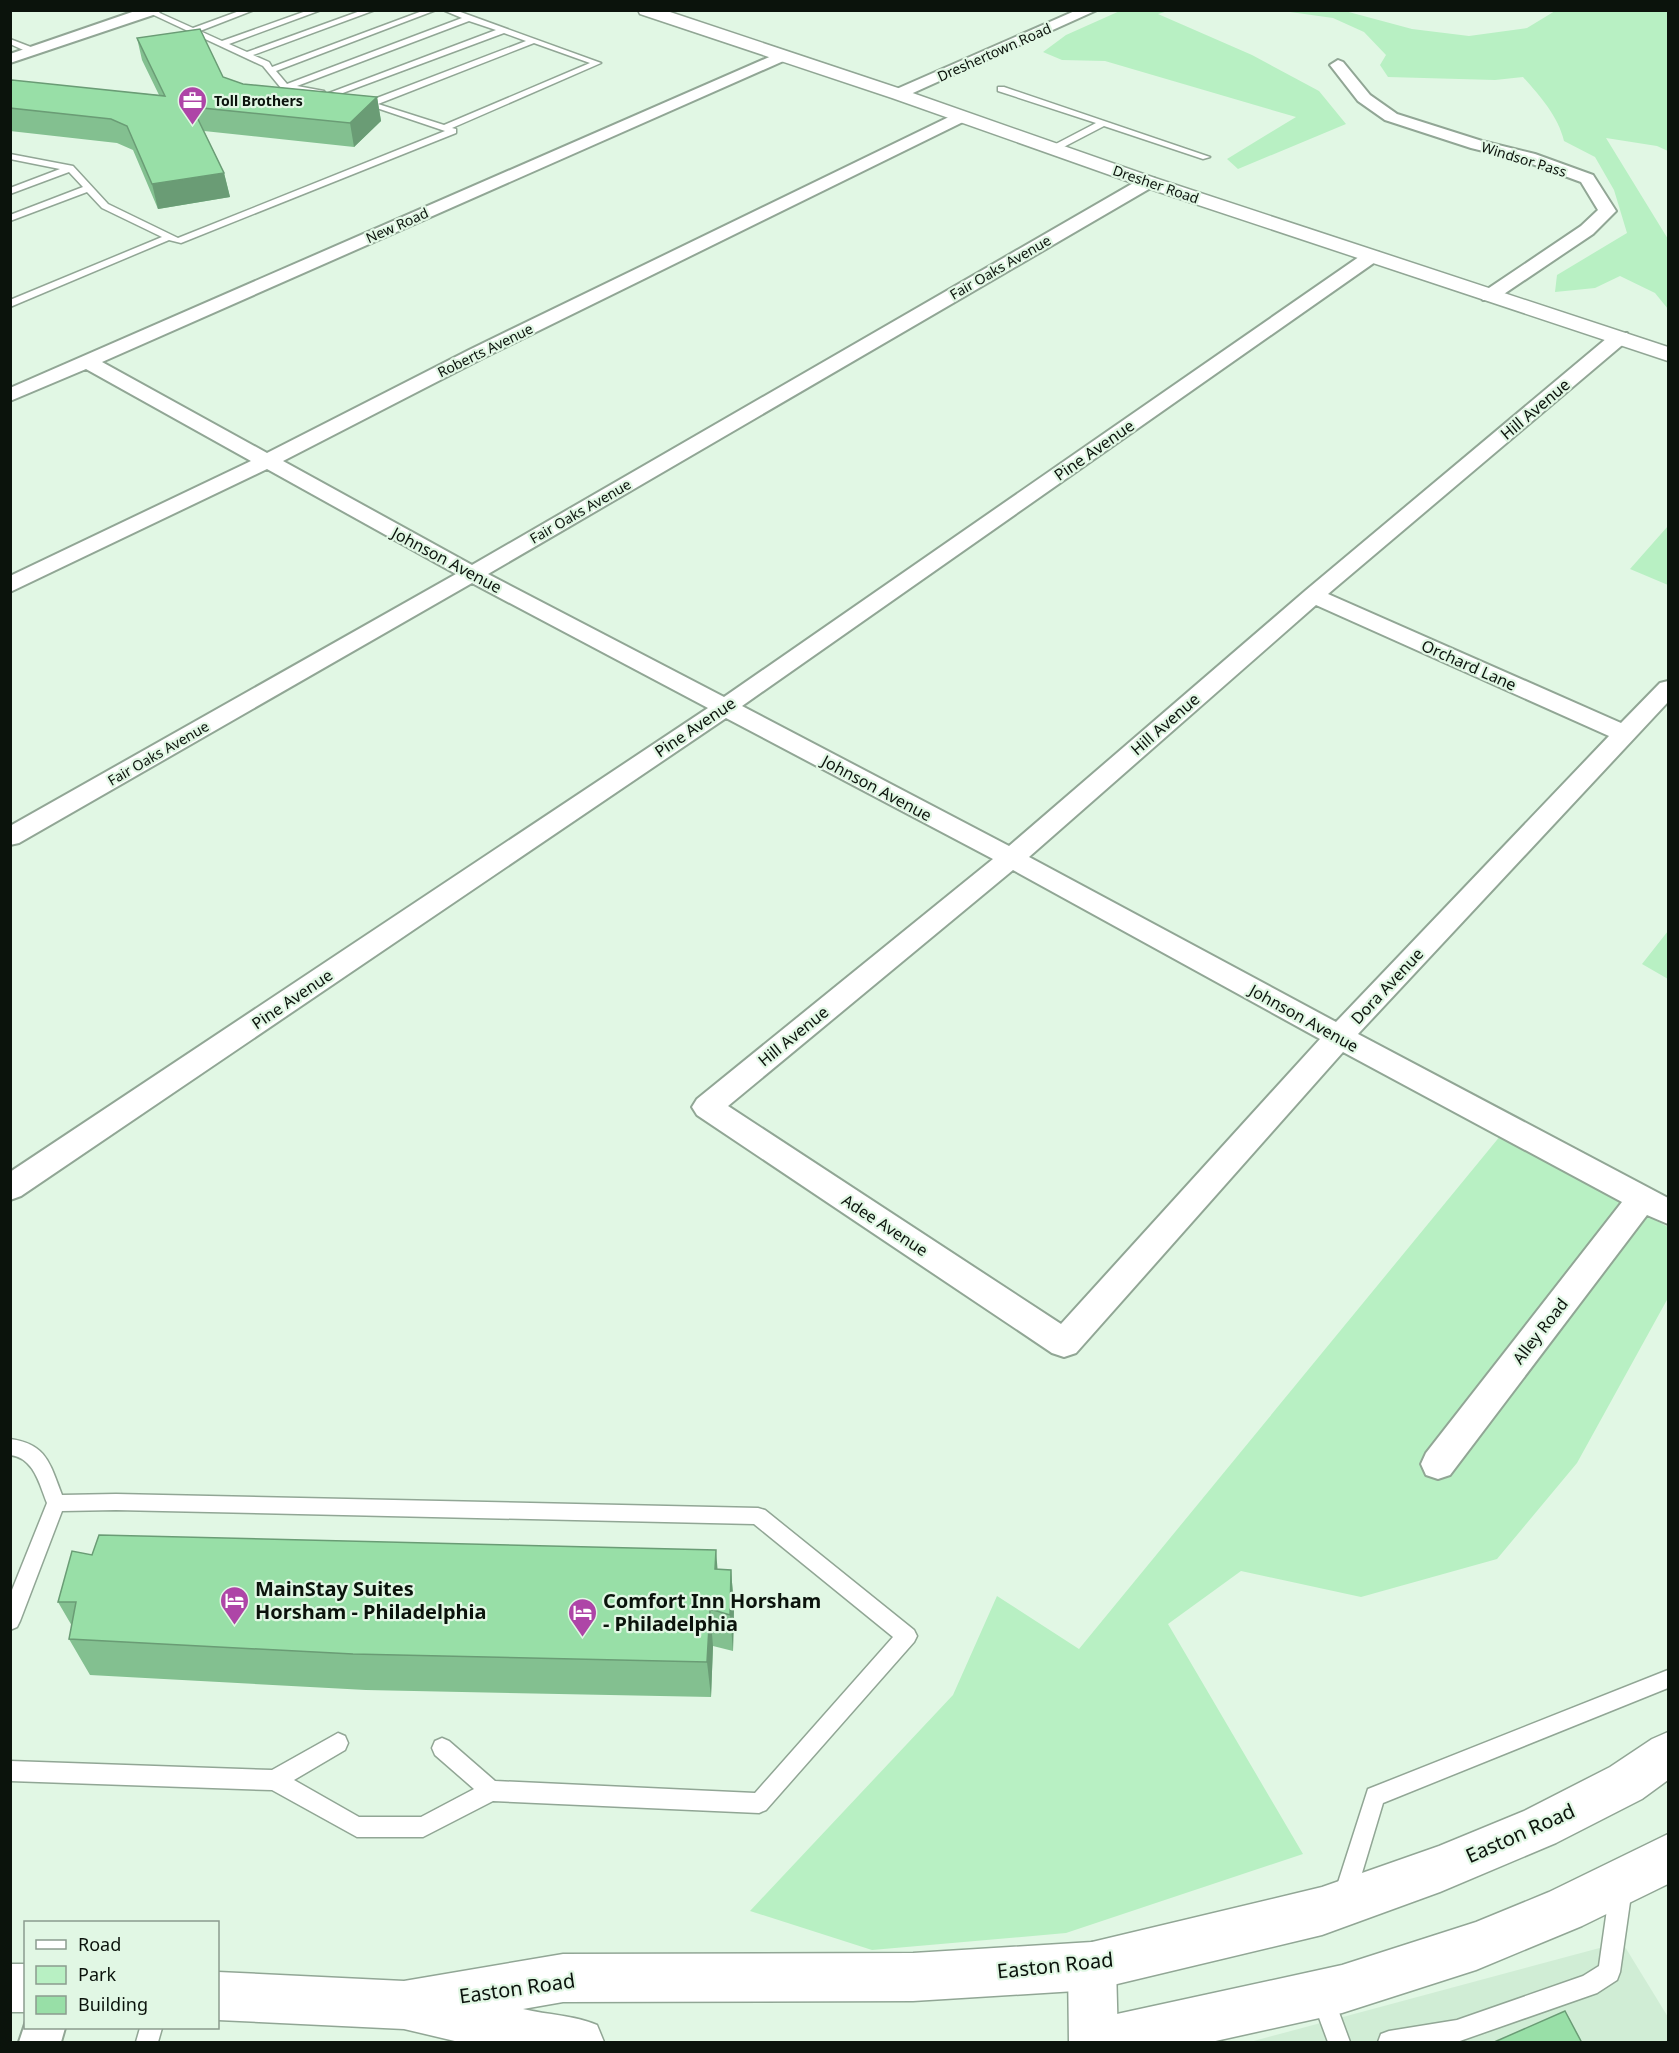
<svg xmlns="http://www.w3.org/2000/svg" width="1679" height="2053" font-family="'Noto Sans',sans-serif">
<rect width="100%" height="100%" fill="#e1f7e4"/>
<path fill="#d0edd5" d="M1622,1942l46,75v25h-418z"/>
<path fill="#b8f0c3" d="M1122,10l46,1 -10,3 94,41 67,36 27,33 -108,45 -11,-10 69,-42 -191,-56 -43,-1 -19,-8 23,-17z
M1283,11h62l67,18 57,7 58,-8 28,-17h113v140l-11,-5 -51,-8 62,101v70l-13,-16 -35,-17 -25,12 -40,4 2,-17 70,-42 -13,-43 -19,-33 -31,-16c-6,-25 -24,-45 -41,-64l-28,3 -107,-3 -8,-12 6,-10 -22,-23 -31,-14z
M1668,526v59l-38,-16z
M1668,931v48l-26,-15z
M1501,1135l167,92v71l-91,165 -80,96 -136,38 -120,-26 -73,53 135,230 -237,79 -194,17 -122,-39 203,-216 44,-99 82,53z"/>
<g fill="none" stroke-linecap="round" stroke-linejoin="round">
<defs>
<path id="lane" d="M143,10h10l40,18 49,-18h12l-54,21 22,10 87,-31h12l-92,34 18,8 116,-42h12l-122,45 16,7 3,5 153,-57h11l-160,61 11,13 175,-66 -19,-8h12l146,53 -149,65 4,1v4l-275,110 -12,-3 -159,67v-7l152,-63 -60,-29 -15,-16 -77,29v-6l73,-28 -14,-15 -59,22v-6l50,-19 -50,-10v-5l63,12 35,38 70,34 267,-107 -89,-30 4,-2 9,2 157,-60 -22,-8 -172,64h-3v-4l167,-63 -27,-9 -172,65 27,5 1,2 -4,2 -40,-7 -18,-22zM534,43l56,20 -146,62 -66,-21z
M10,39l26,10 1,2 -7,2 -20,-9z
M998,87h6l206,70 -7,2 -99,-33 -48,25h-6v-4l46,-24 -98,-32z
M10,1439c37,5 40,25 52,56l54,-1 642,14 7,2 149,120 3,6 -3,6 -148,168 -7,3 -266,-12 -70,36h-66l-85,-47 -262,-9v-20l262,9 66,-37 7,3 3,7 -3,7 -51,30 65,37h62l53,-28 -39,-34 -3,-7 3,-7 7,-3 7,3 46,40 260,12 138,-156 -139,-113 -638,-14 -54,1 -42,110 -3,6 -7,3v-35l37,-92c-8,-20 -13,-45 -37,-48z
M1668,1670v18l-285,115 -30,100 -8,3 -8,-3 -3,-8 34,-106z
M1621,1877l8,3 3,8 -12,84 -3,8 -20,13 -140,49h-79l3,-8 8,-3 68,-11 126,-44 16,-10 11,-78 3,-8z
M1322,1985l8,3 20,54h-22l-17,-46 3,-8z
M140,2028h22l-4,14h-22z"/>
<path id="street" d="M138,10h23l-2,3 -149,50v-9z
M1077,10h20l-193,87 -6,2 -8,-5 2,-3z
M783,51l8,5 -3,3 -686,303 165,91 202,-103 486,-236h12l2,3 -2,3 -484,238 -200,103 189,104 670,-387h12l2,4 -2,4 -666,388 236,123 642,-445h12l3,4 -3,4 -636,446 267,140 296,-255 308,-258h14l2,4 -2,4 -299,253 293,129 39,-40 8,-2v21l-310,332 310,164v26l-21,-9 -197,260 -12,4 -12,-4 -5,-11 5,-11 196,-251 -279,-150 -267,301 -12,4 -12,-4 -355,-238 -5,-8 5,-8 296,-240 -267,-141 -705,478 -11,4v-28l698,-464 -236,-125 -453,260 -9,2v-19l446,-252 -189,-105 -257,123v-16l241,-115 -165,-92 -76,32v-13zM1316,605l293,131 -273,286 -307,-165zM1013,870l307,169 -259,285 -333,-218z
M1338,60l5,2 27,33 27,19 85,27 53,13 58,21 23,36 -23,23 -98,66h-12l-3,-4 3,-4 98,-66 17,-16 -17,-28 -57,-21 -53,-13 -86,-28 -27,-19 -28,-36z
M26,2021v7h39l-4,14h-42z"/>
<path id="secondary" d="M638,10h26l240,80 251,88 513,169v14l-527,-175 -249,-88 -252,-84z
M1092,1942l17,7 7,17 2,76h-49l-1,-76 7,-17z"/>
<path id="highway" d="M1668,1732v48l-26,19 -86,44 -116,49 -118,43 -230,55 -179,11 -350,1 -40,7c25,6 51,6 74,16l7,17h-145l-55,-13 -186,-9v-48l186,9 159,-27 350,-1 179,-11 230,-55 117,-41 85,-35 86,-44 42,-28z
M1668,1834v50l-86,42 -106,44 -134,43 -131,29h-133l8,-17 17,-8 239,-52 134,-43 73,-30z
M10,1964h16v48h-16z"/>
</defs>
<use href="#lane" stroke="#91a695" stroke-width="3"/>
<use href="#street" stroke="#91a695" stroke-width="4"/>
<use href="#secondary" stroke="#91a695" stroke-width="3"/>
<use href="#highway" stroke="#91a695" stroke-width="3"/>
<use href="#lane" fill="#fff" fill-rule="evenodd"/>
<use href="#street" fill="#fff" fill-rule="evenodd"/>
<use href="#secondary" fill="#fff" fill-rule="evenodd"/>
<use href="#highway" fill="#fff" fill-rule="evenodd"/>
</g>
<path fill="#83c090" d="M137,38l86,39 20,7 134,13 4,24 -27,26 -150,-16 20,42 6,24 -72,12 -25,-59 -16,-7 -107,-12v-50l149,14 -17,-35z
M92,1555l639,15 3,37 -1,44 -20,-5 -2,51 -345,-7 -276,-15 -21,-36 3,-13 -14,-24z"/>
<path fill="#6a9c75" d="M377,97l4,24 -27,26 -4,-24z
M224,173l6,24 -72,12 -6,-25z
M716,1550l3,37 -4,-18z
M731,1570l3,37 -1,44 -3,-36z
M710,1609l3,37 -2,51 -4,-35z"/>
<path fill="#98dfa7" stroke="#6a9c75" stroke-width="1.5" d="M200,29l23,48 20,7 134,13 -27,26 -158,-16 32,66 -72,11 -25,-58 -16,-7 -101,-11v-27l2,-1 153,16 -28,-58z
M99,1535l617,15 -1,19 16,1 -1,45 -20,-6 -3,53 -354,-8 -284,-15 7,-37h-18l14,-51 20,4z
M1565,2011l17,32h-90z"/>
<defs>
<symbol id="office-pin" viewBox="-11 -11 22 30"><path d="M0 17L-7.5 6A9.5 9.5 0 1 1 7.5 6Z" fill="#ae45a7" stroke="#e1f7e4"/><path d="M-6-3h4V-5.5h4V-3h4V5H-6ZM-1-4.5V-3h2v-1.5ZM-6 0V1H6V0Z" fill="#fff"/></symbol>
<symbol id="hotel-pin" viewBox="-11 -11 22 30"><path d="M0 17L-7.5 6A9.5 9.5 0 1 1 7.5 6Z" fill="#ae45a7" stroke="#e1f7e4"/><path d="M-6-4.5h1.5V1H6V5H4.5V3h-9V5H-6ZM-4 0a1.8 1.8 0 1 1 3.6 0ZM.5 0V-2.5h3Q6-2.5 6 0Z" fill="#fff"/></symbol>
</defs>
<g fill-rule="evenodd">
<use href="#office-pin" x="176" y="84" width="33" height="45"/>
<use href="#hotel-pin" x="218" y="1584" width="33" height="45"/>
<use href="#hotel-pin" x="566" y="1596" width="33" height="45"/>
</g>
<g text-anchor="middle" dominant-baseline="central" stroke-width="4.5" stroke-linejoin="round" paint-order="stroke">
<g font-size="14" fill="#0b130c" stroke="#e1f7e4">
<text transform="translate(994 52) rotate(-24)">Dreshertown Road</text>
<text transform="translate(1524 159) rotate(17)">Windsor Pass</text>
<text transform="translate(1156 184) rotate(19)">Dresher Road</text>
<text transform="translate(397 225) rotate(-24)">New Road</text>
<text transform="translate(1000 267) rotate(-30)">Fair Oaks Avenue</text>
<text transform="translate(485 350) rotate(-26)">Roberts Avenue</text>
<text transform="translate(580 511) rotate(-30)">Fair Oaks Avenue</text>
<text transform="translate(158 753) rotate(-30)">Fair Oaks Avenue</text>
</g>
<g font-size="14" font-weight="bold" fill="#0b130c" stroke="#e1f7e4" text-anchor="start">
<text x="214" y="100">Toll Brothers</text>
</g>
<g font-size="16" fill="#0b130c" stroke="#e1f7e4">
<text transform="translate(1535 409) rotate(-40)">Hill Avenue</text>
<text transform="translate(1094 450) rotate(-35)">Pine Avenue</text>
<text transform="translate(447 560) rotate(28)">Johnson Avenue</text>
<text transform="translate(1469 665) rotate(24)">Orchard Lane</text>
<text transform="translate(1165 724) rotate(-41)">Hill Avenue</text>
<text transform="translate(695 727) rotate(-34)">Pine Avenue</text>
<text transform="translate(877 788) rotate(28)">Johnson Avenue</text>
<text transform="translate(1387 986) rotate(-47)">Dora Avenue</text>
<text transform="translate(292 999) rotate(-34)">Pine Avenue</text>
<text transform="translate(1304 1018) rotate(29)">Johnson Avenue</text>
<text transform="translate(793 1036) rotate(-39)">Hill Avenue</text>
<text transform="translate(885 1225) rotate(33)">Adee Avenue</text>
<text transform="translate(1540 1331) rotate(-52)">Alley Road</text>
</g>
<g font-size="20" font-weight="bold" fill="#0b130c" stroke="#e1f7e4" text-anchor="start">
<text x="255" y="1588">MainStay Suites<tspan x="255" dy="23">Horsham - Philadelphia</tspan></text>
<text x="603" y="1600">Comfort Inn Horsham<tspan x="603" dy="23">- Philadelphia</tspan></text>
</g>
<g font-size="20" fill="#0b130c" stroke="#e1f7e4">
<text transform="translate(1520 1833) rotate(-24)">Easton Road</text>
<text transform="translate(1055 1965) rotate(-6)">Easton Road</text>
<text transform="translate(517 1988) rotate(-8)">Easton Road</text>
</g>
</g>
<rect width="1679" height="2053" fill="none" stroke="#0b130c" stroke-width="24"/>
<rect x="24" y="1921" width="195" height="108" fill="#e1f7e4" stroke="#8b9c8e" stroke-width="1.5"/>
<rect x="36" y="1940" width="30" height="9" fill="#ffffff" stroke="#8b9c8e" stroke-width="1.5"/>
<text x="78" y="1951" font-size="18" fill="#0b130c">Road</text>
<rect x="36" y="1966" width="30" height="18" fill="#b8f0c3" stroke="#8b9c8e" stroke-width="1.5"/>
<text x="78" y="1981" font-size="18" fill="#0b130c">Park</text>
<rect x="36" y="1996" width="30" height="18" fill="#98dfa7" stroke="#8b9c8e" stroke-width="1.5"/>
<text x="78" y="2011" font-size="18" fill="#0b130c">Building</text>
</svg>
